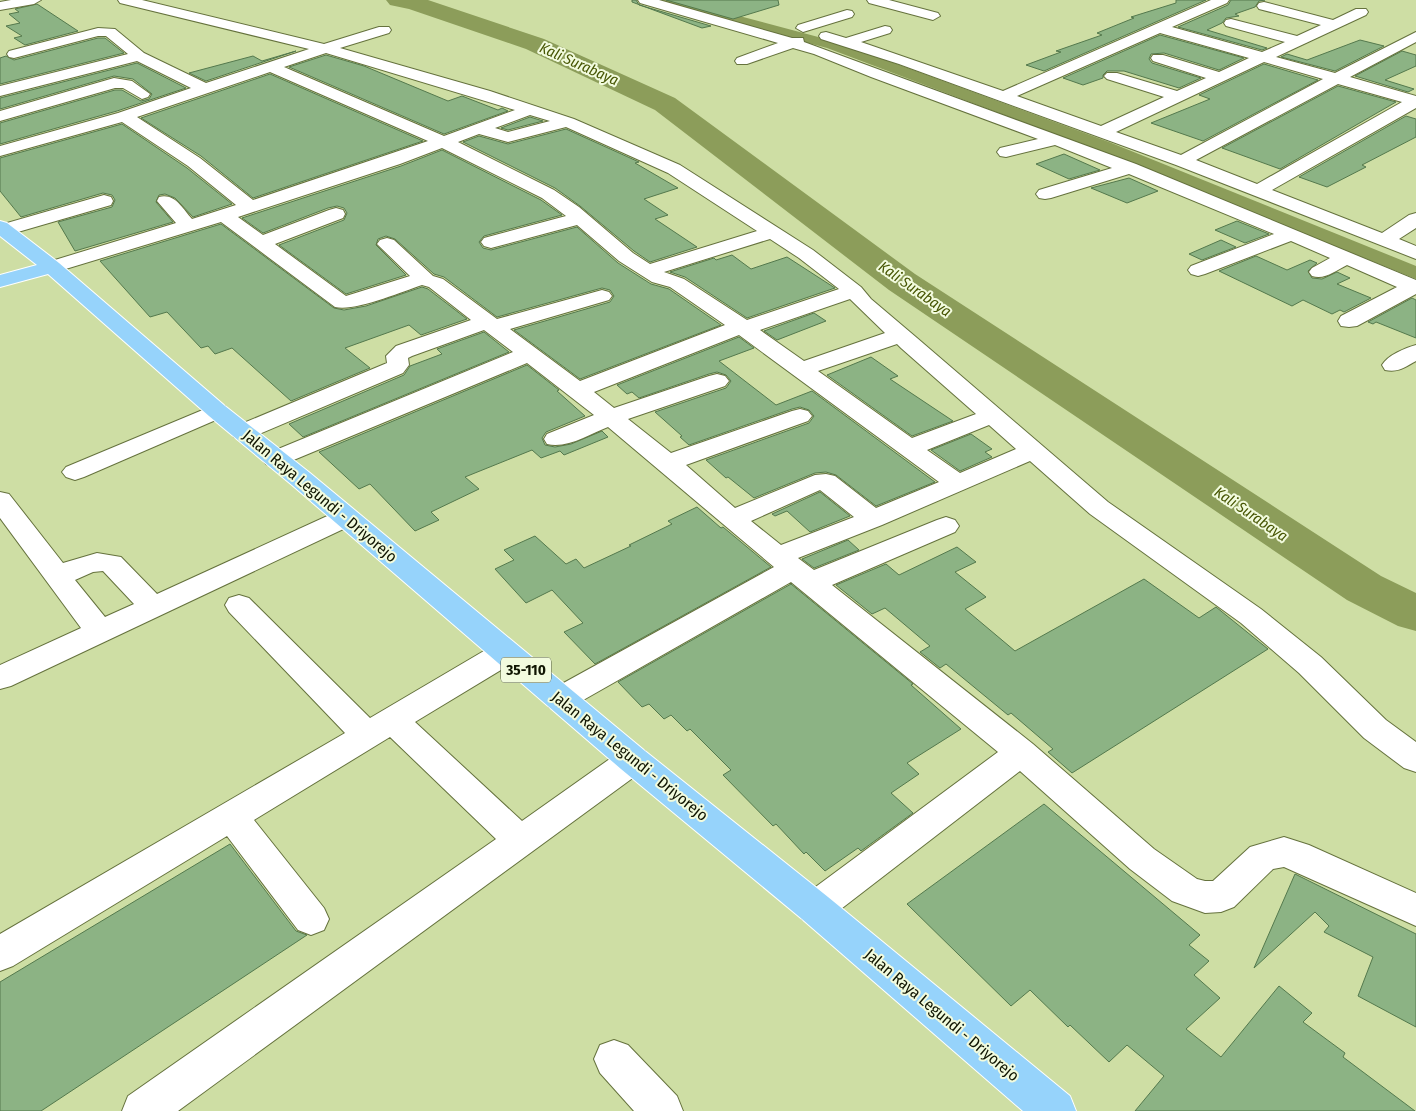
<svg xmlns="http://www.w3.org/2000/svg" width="1416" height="1111" font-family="'Fira Sans Condensed',sans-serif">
<rect width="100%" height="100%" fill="#cedea4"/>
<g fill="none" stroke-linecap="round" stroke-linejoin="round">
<path fill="#8c9d5a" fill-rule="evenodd" d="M657,0h22l158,42 272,100 307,124v13l-319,-129 -270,-102 -168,-45z"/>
<path fill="#8c9d5a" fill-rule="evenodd" d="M386,0h42l116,39 131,59 240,176 466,302 35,17v38l-18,-5 -51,-26 -458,-310 -234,-180 -129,-61 -117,-40 -19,-4z"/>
</g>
<path fill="#8cb384" stroke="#54794d" d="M632,0h4l3,5 72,21 -9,2 -70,-26z
M666,0h112l1,5 -46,14z
M1176,0h30l-162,71 -18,-6 35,-13 -5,-1 46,-16 -5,-2 37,-15 -3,-1 45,-14z
M1231,0h34l-6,1 -4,6 -20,7 4,2 -13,2 -4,5 -15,7 60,18 -5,2 -84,-23 50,-22z
M37,4l41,27 -53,14 -11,-7 8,-2 -16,-10 14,-3 -11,-9 10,-2 -4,-3z
M1160,35l84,23 -25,12 -55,-17 -13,1 -2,5 3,4 49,15 -22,10 -55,-17h-17l-4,4v3l-20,7 -20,-7z
M98,38h7l19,15 -124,31v-26l6,-2 8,4z
M1360,40l24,6 -49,25 -54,-14 6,-3 20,6z
M296,51l-90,30 -17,-8 64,-17 9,5z
M1402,51l14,4v11l-31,14 29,9 -6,3 -53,-16z
M326,55l38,11 84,35 14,-5 36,14 4,-2 6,3 -64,23 -155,-67z
M137,63l49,25 -69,23 -117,33v-21l115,-33h7l19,11 8,-2 3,-5 -19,-15 -19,-3 -114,33v-11z
M1264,64l54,16 -115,61 -52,-18 59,-24 -11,-4z
M270,74l153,67 -170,57 -52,-42 -60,-38z
M1338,86l58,16 -116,67 -58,-21z
M1406,116l10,3v18l-54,28 4,2 -39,20 -28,-10z
M530,117l13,4 -35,9 -7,-2z
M122,124l65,44 45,36 -39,13 -18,-19 -10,-4 -6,1 -3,7 17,20 -98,29 -17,-29 54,-15 3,-7 -3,-5 -9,-2 -82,24 -21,-26v-33z
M566,129l73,33 -4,1 43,25 -34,11 24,16 -13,4 42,28 -47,15 -16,-11 -54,-45 -25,-18 -92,-46 16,-6 29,8z
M442,150l99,50 21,15 -78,21 -5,6 4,6 8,2 86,-23 41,36 33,21 18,5 52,36 -141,54 -66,-49 96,-28 4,-6 -4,-6 -8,-2 -105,29 -53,-40 -10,-3 -39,-35 -9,-3 -8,3 -2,6 30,30 -60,19 -67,-49 65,-25 3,-7 -3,-5 -7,-2 -9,2 -65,25 -21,-15 159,-52z
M1064,154l36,16 -31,9 -33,-15z
M1129,178l29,13 -31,12 -36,-15z
M1237,221l32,13 -24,9 -30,-13z
M221,224l113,84 10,2 22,-4 56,-19 6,2 39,30 -46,16 -12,-10 -64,23 25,20 -79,33 -59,-53 -17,6 -7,-8 -7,2 -34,-36 -17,5 -50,-56z
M1221,240l15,7 -34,13 -13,-6z
M732,255l19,14 36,-12 48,31 -88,30 -62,-41 -15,-5 44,-14 2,2z
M1256,256l31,14 23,-10 7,3 -9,8 4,7 10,1 15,-7 13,6 -13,6 34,14 -27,14 -4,-2 -8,4 -29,-14 -11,6 -73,-35z
M1412,298l4,2v38l-40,-16 -3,2 -5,-2z
M814,313l12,8 -49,19 -13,-9z
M484,332l25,20 -206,85 -14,-13 115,-49 6,-9 32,-12 -5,-5z
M739,337l15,11 -35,13 57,44 36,-14 123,91 -59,24 -40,-31 -10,-3 -11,1 -61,25 -26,-21 -2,1 -20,-18 103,-37 5,-7 -5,-6 -9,-3 -8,2 -103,36 -9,-8 2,-1 -27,-24 71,-24 5,-7 -5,-6 -9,-3 -8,2 -70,24 -7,-6 -5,2 -10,-9z
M871,357l27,19 -8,3 63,42 -41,15 -85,-61z
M527,365l32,25 -2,1 28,25 -39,16 -4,6 3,7 10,2 16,-3 31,-13 6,6 -44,18 -4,-4 -19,7 -9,-8 -67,27 14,12 -48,23 8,8 -24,11 -45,-47 -11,5 -40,-37z
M971,434l21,15 -7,3 7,5 -32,14 -29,-21z
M820,492l30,24 -40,16 -23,-21 -12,5 -3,-2z
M697,507l24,21 2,-1 48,40 -176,97 -31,-32 19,-9 -31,-33 -26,13 -31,-34 19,-9 -10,-10 31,-14 31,28 10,-5 8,9 47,-22 -2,-1 43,-21 -4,-3z
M848,540l11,10 -45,18 -12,-9z
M957,547l19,15 -21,10 31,25 -21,12 50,42 129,-72 55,39 17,-11 52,42 -196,124 -24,-21 5,-3 -42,-36 -3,2 -62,-51 -6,4 -20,-16 10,-6 -45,-38 -13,6 -36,-29 50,-21 13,11z
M791,584l122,100 -2,1 50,44 -54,34 12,11 -28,19 22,20 -52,38 -3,-3 -33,23 -19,-19 -2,2 -28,-30 -3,2 -50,-51 8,-5 -41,-41 -3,2 -16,-16 -7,4 -15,-15 -7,3 -24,-25z
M1044,804l156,131 -11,10 20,16 -15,14 26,23 -34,31 35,28 58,-71 33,27 -9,9 42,31 -2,4 72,54h-280l29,-35 -37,-31 -18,17 -39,-37 -2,2 -38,-37 -19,16 -104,-102z
M230,844l66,87 11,4 -266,176h-41v-129z
M1295,874l121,60v93l-58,-31 15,-39 -49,-25 5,-6 -14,-14 -61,56z"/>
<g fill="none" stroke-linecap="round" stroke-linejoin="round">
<defs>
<path id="minor" d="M11,0h30l-7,4 -34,6v-8z
M118,0h24l182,44 55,-17h10l2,3 -2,3 -49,15 150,43 84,28 106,46 133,85 48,37 10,12 46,39 191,164 153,107 60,48 65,63 30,22v30l-12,-4 -40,-30 -65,-65 -58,-50 -151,-109 -60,-53 -148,64 -84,33 16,12 123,-50 9,-3 9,3 4,6 -4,6 -123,53 201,159 121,105 43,30 8,2h8l37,-34 34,-10 25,8 107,48v33l-132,-59 -11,2 -39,38 -13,5 -16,1 -33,-12 -42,-32 -110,-98 -192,148 -13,5 -13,-5 -5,-11 5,-11 196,-145 -207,-170 -220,125 -11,4 -11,-4 -5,-8 5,-8 225,-124 -166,-140c-18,7 -41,22 -61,17l-3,-5 3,-5 47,-19 -67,-52 -243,101 -9,3 -9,-3 -4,-5 4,-5 247,-102 -29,-22 -72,26 -4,2 1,7 -6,8 -151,64 -9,2 -9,-2 -3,-5 3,-5 153,-64 -1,-7 10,-10 75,-26 -42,-33 -7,-2c-21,7 -68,27 -87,22l-114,-85 -162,49 -7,2 -7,-2 -3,-4 3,-4 131,-40 -19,-22 2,-4c16,-4 23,11 33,22l44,-14 -48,-39 -66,-44 -122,34v-10l118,-33 73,-25 -54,-27 -137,35v-10l128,-32 -22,-18h-8l-84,22 -5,-1 -2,-3 2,-3 89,-23 17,1 29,24 62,30 103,-34 -189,-46zM326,53l189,57 -71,26 -160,-69zM270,72l158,69 -175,59 -53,-42 -63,-41zM530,115l20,6 -42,11 -13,-4zM566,127l102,46 89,58 -107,33 -17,-11 -54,-46 -25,-17 -96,-48 21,-8 29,8zM442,148l100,50 24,18 -82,22 -3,4 3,4 7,2 86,-23 42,36 33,21 18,5 55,38 -145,56 -70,-52 99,-29 3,-4 -3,-4 -7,-2 -105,29 -54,-40 -10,-3 -39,-36 -7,-2 -7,2 -3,4 33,32 -64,20 -71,-52 68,-26 2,-4 -2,-4 -7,-2 -7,2 -66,25 -25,-18 162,-53zM770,239l29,19 40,31 -92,31 -63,-41 -20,-7zM850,299l35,34 -81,28 -44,-31zM739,335l200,147 -63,26 -41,-32 -9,-2 -11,1 -80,33 -49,-43 122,-44 4,-5 -4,-5 -8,-2 -8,2 -121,42 -43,-34 97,-33 4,-5 -4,-5 -8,-2 -8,2 -95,32 -20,-16zM897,344l4,4 75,66 -64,24 -94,-67zM989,425l27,24 -56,24 -33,-23zM820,490l34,27 -73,28 -30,-24z
M638,0h21l133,38h11l1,4 332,122 280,116v14l-59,32 -8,1 -8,-1 -3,-5 3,-5 56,-29 -50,-22c-12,6 -22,15 -35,11l-3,-4 3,-4 18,-10 -39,-17 -86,33 -7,2 -7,-2 -3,-4 3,-4 83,-32 -145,-60 -78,24 -6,1 -6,-1 -3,-4 3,-4 73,-22 -57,-23 -49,12 -6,-1 -3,-4 3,-4 38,-9 -167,-62 -57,-23 -21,-6 -46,16h-10l-2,-3 2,-3 41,-15 -138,-40z
M867,0h22l49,13 2,3 -7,4 -64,-17z
M1211,0h18l-2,3 -55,24 90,25 23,-10 -59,-16 -2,-3 2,-3 5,-1 66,17 24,-11 -62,-16 -2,-3 2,-3 5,-1 69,18 23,-11h10l2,3 -2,3 -90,42 59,16 81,-41v10l-66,35 66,19v12l-144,82 110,43 27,-18 7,-2v15l-17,11 17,7v13l-240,-94 -277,-101 -78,-25 -2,-3 2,-3 5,-1 20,6 39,-12 5,1 2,3 -2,3 -29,9 142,49zM1160,33l89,25 -30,14 -56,-17h-10l-2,3 2,3 53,17 -29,13 -60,-18h-10l-3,3 3,3 57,18 -63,29 -84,-30zM1264,62l59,17 -142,76 -65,-23zM1338,84l64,18 -145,82 -61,-24z
M847,10l5,1 2,3 -2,3 -49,15 -7,-4 2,-3z
M114,78l18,3 18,13 -2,3 -6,2 -19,-11h-8l-115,33v-10z
M104,195l7,2 2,4 -2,4 -100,29 -11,1v-10z
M1416,345v16c-11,6 -18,12 -31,9l-3,-5c6,-10 23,-17 34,-20z
M217,404l8,2 4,5 -4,5 -141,61 -9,3 -9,-3 -4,-5 4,-5z
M0,492l9,2 54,69 34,-10 24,4 36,37 179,-82 9,-2 9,2 4,6 -4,6 -343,162 -11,3v-24l81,-37 -81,-110zM103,571l31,33 -29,13 -30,-37 18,-8z
M239,595l10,3 121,120 124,-73 11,-3 11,3 4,8 -4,8 -101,61 107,99 99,-70 12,-4 12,4 4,9 -4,9 -467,342h-56l6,-15 368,-257 -106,-102 -136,83 70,88 5,11 -5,11 -13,5 -13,-5 -71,-94 -214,130 -13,5v-37l345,-201 -116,-121 -4,-7 4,-7z
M614,1040l14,5 49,51 6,15h-49l-34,-38 -6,-14 6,-14z"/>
<path id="major" d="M0,221l7,2 52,40 166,143 85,67 335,278 183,146 242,199 6,15h-53l-221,-192 -181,-150 -329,-284 -83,-69 -161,-142 -48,13v-12l37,-10 -37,-29z"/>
</defs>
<use href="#minor" stroke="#65723d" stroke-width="2"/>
<use href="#major" stroke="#fff" stroke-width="2"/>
<use href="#minor" fill="#fff" fill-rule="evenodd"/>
<use href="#major" fill="#96d3fb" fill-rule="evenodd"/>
</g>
<g text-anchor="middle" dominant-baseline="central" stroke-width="4" stroke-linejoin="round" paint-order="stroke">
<g font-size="15" font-style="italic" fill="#475604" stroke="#f2fbde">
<text transform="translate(579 64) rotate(24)">Kali Surabaya</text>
<text transform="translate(915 289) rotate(35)">Kali Surabaya</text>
<text transform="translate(1251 514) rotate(34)">Kali Surabaya</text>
</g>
<rect fill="#f2fbde" stroke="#545a44" stroke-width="1" x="501" y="657.5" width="50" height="25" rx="4"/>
<g font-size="15" font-weight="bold" fill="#101502">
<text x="526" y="670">35-110</text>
</g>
<g font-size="16" fill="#101502" stroke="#f2fbde">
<text transform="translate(320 496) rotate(40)">Jalan Raya Legundi - Driyorejo</text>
<text transform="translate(630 756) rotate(39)">Jalan Raya Legundi - Driyorejo</text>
<text transform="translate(942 1015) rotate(40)">Jalan Raya Legundi - Driyorejo</text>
</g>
</g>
</svg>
